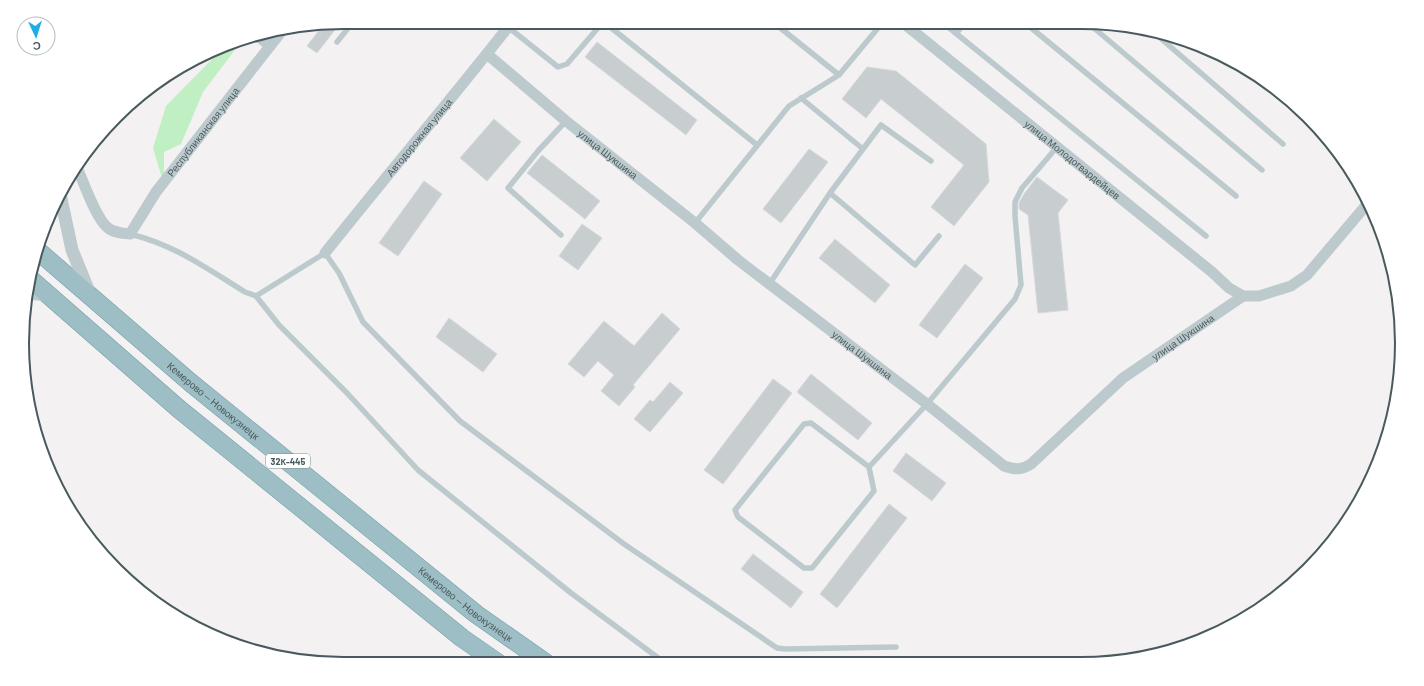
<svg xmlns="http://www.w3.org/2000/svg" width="1424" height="686" font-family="Barlow,sans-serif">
<rect width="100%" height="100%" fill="#f3f1f1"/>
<path fill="#c1efc4" d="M244,38l-41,54 -22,52 -17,8v33l-11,-37 13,-42 58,-59z"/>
<path fill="#c8cdd0" stroke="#d5d9dc" d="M341,22l-24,31 -10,-7 16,-21z
M597,42l100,78 -11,15 -101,-78z
M867,67l29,4 90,73 3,38 -35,44 -23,-19 33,-42 -83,-66 -15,19 -24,-19z
M494,119l27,23 -34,39 -27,-23z
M809,149l19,13 -47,61 -18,-14z
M542,155l58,46 -15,18 -58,-46z
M1037,177l31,23 -10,13 10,97 -30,3 -10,-98 -9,-6v-6l5,-9z
M424,181l18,13 -44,62 -19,-13z
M582,224l20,14 -24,32 -19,-14z
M835,239l55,46 -15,18 -56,-45z
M965,264l18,14 -46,60 -18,-13z
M662,313l18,16 -47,56 2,2 -16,19 -18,-15 13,-16 -16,-14 -14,16 -16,-13 36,-43 30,25z
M449,318l48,36 -14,18 -47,-35z
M811,374l61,49 -14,17 -61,-48z
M773,379l19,14 -69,91 -19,-14z
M670,382l13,11 -33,39 -16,-13 16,-19 3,2z
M906,453l40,30 -14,18 -39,-30z
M889,504l18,14 -70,90 -17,-14z
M753,554l50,38 -12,16 -50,-39z"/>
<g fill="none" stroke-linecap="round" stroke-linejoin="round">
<defs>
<g id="trunk">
<path id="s5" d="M37,250l154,133 285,231 70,49"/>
<path d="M29,278l150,131 283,229 36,25"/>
</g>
</defs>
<use href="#trunk" stroke="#759faa" stroke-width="19"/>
<path stroke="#bdcacd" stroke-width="5.5" d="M604,22l153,123
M773,22l66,53
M942,22l264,214
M1024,22l212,174
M1088,23l174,147
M508,27l50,40 9,-3 36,-42
M1151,30l132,114
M957,33l8,-11
M337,42l16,-20
M801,98l62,51
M830,193l85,72 24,-29
M695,223l94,-117 50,-31 44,-53
M130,234c45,11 76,34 115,58l11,4 69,-43 14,20 24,49 97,99 164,123 153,104 8,1 111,-2
M561,235l-53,-47 30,-37 28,-30
M770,283l60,-90 51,-68 50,36
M256,296l23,29 68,68 71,77 153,123 94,70
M811,423l58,44 5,24 -62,77h-8l-66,-51 -3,-7 69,-86z
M869,467l58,-63 88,-105 6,-14 -6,-69v-14l7,-14 35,-41"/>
<g stroke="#bdcacd" stroke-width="11">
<path id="s1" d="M902,22l310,250 17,16 14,8h16l32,-10 16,-11 61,-72"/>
<path d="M258,36l12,10"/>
<path id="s2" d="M487,54l79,67 129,102 43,37 189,144 77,62c11,4 18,4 27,-2l92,-86 120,-82"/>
<path id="s3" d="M76,165c7,15 19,52 31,62 6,6 15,6 23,7l26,-42 125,-160"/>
<path id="s4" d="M325,253c62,-78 126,-153 187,-231"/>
</g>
<path stroke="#bdcacd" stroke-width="13" d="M60,194l12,56 18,44
M49,215l12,-17
M28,293l20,2"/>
<use href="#trunk" stroke="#9ebec6" stroke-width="18"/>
</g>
<g text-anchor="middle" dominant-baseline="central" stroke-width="4" stroke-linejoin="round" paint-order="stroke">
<rect fill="#fff" stroke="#808c8e" stroke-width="1" x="266" y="454" width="44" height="14" rx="3"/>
<g font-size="9" font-weight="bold" fill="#495a5e">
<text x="288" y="461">32К-445</text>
</g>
<g font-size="10" fill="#495a5e" stroke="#fff">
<text stroke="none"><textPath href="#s3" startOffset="220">Республиканская улица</textPath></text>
<text stroke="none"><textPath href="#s4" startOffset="149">Автодорожная улица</textPath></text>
<text stroke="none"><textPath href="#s2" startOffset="157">улица Шукшина</textPath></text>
<text stroke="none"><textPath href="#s1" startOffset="219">улица Молодогвардейцев</textPath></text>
<text stroke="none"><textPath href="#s2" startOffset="888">улица Шукшина</textPath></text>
<text stroke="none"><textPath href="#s2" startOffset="481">улица Шукшина</textPath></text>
<text stroke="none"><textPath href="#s5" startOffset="232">Кемерово — Новокузнецк</textPath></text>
<text stroke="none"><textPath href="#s5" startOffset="556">Кемерово — Новокузнецк</textPath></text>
</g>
</g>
<path d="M0 0H1424V686H0ZM343 29H1081A314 314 0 0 1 1395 343V343A314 314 0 0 1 1081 657H343A314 314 0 0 1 29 343V343A314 314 0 0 1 343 29Z" fill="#fff" fill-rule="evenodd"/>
<path fill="none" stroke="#495a5e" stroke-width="2" d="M343 29H1081A314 314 0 0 1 1395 343V343A314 314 0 0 1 1081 657H343A314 314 0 0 1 29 343V343A314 314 0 0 1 343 29Z"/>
<g transform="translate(36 36) rotate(176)"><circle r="19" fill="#ffffff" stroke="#b6bdbf"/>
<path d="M0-3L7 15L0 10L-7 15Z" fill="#1dafe1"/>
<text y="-6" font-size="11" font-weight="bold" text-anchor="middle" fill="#495a5e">С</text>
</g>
</svg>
